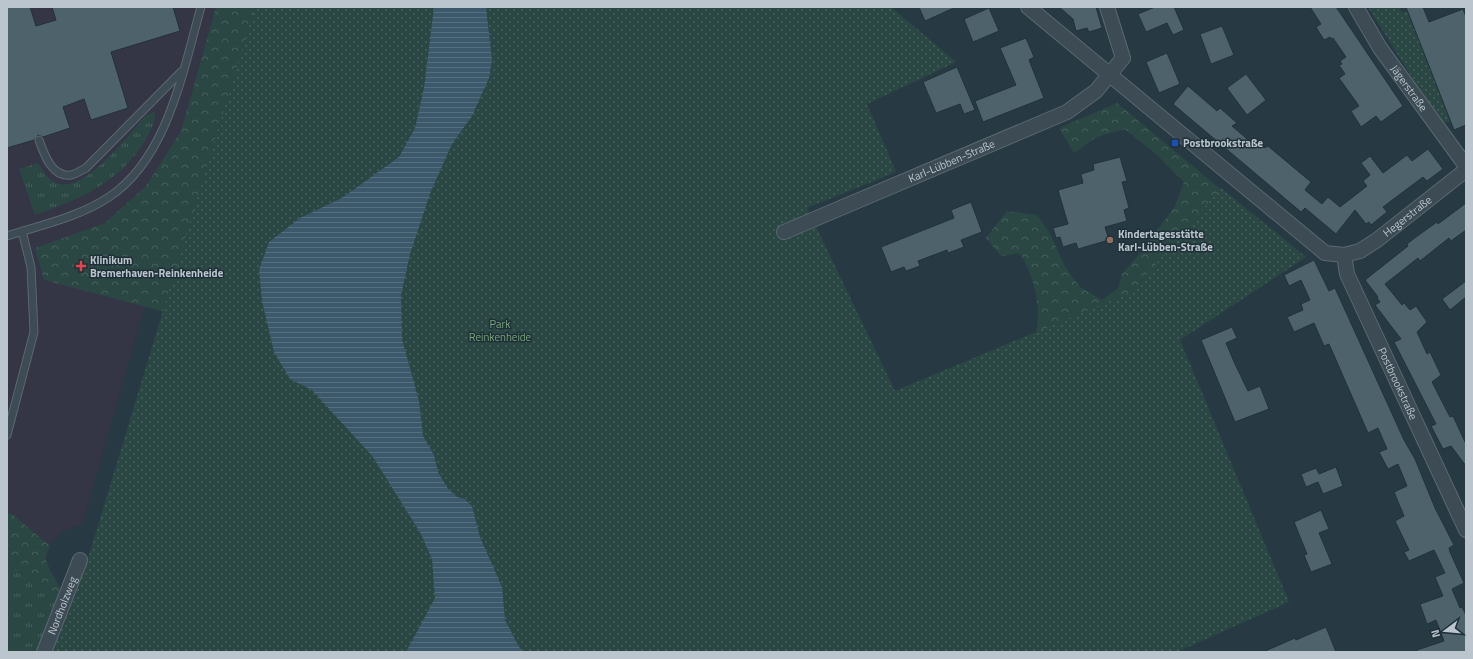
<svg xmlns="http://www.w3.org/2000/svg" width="1473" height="659" font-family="'Titillium Web',sans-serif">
<defs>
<pattern id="grass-tufts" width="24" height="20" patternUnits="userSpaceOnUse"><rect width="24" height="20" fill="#2a4744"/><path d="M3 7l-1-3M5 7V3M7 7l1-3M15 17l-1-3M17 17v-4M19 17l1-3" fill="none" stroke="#47605e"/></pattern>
<pattern id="forest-crowns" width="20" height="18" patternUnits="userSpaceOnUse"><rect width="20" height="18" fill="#2a4744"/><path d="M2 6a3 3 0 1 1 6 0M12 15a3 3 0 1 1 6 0" fill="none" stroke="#47605e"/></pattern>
<pattern id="park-dots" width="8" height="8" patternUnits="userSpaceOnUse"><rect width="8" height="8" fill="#2a4744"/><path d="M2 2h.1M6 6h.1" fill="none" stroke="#47605e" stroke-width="1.8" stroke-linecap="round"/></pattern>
<pattern id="water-rules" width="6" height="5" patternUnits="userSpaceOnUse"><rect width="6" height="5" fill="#3b596b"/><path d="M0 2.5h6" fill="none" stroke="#556f7f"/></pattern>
</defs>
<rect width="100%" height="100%" fill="#273a44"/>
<path fill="#343545" d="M7,7h223l-148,518 -22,7 -10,14 -4,11 4,14 9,13 -52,-19z"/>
<path fill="url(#grass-tufts)" d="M155,112c1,10 -5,20 -10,29 -25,41 -66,59 -110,74l-16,-46 19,-6c4,6 9,15 16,19 28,16 76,-49 92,-67z
M7,565l59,34 -25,53h-34z"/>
<path fill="url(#forest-crowns)" d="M216,7h114l-146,310 -140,-37 -9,-32 70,-25 41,-37 35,-55z
M1117,103l184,153 -277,102c4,-8 10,-17 12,-26 6,-25 -2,-55 -15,-77l-3,-2 -17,3 -15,-18 21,-27 30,4 13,19 15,33 15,20 22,13 16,-12 4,-14 16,-18 37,-50 9,-24 -28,-28 -31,-25 -29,8 -22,16 -15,-25z
M7,513l5,1 38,32c-1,3 -4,8 -4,12 1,11 15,29 20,41l-59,-34z"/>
<path fill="url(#park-dots)" d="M255,7h636l65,55 -89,42 29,68 -89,36 88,183 237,-99 89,-104 85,69 -126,83 109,262 -112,50h-1127l37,-90z
M1368,7h31l3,6 5,-2 43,110 -9,3z"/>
<path fill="url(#water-rules)" d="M434,7h52l6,53 -3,18 -17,38 -20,28 -21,47 -21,63 -9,41 1,44 17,62 4,35 11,19 4,17 10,17 9,8 8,2 7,7 8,31 22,50 3,33 14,27 5,5h-118l29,-54 -3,-39 -11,-25 -48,-77 -61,-67 -22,-11 -16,-27 -12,-51 -3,-31 10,-28 31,-24 42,-20 57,-41 16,-29 9,-40z"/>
<path fill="#4e626c" stroke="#22323b" d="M7,7h23l6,19 20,-6 -4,-13h121l7,24 -69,21 17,56 -37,12 -7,-21 -21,8 7,21 -27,9 -5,-2 -4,5 -27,8z
M919,7h37l-31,14z
M1059,7h37l6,21 -13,4 -2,-4 -11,3 -3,-12z
M1155,7h19l10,23 -11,5 -6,-12 -21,9 -8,-18z
M1310,7h26l67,99 -22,16 -5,-6 -15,11 -10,-16 8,-5 -20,-28 6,-4 -6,-9 3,-1 -2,-3 6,-4 -13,-19 -2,1 -1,-2 -6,3 -8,-13 5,-3z
M1406,7h17l6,15 34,-13 3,8v108l-12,5z
M989,8l10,23 -26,11 -9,-23z
M1222,26l12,29 -23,9 -11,-30z
M1026,38l8,19 -5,3 15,38 -61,24 -8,-21 41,-16 -16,-37z
M1167,53l13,31 -21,9 -13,-31z
M957,67l18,43 -11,4 -4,-10 -24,9 -13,-31z
M1246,74l20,26 -19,15 -20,-27z
M1188,86l29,25 3,-3 17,15 -5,3 22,19 3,-3 8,6 3,-2 43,36 -6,8 17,14 6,-7 12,10 27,-21 -4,-5 7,-6 -9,-12 9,-7 13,17 24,-18 5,6 16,-12 15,20 -16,12 -4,-4 -40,30 4,5 -16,13 -2,-3 -3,2 -11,-14 -19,24 -31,-26 -4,4 -128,-108z
M1120,157l7,24 -5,1 7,26 -5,2 3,11 -22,6 4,13 -31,9 -2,-6 -13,4 -3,-10 -4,1 -3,-10 15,-4 -10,-34 25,-7 -2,-9 13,-4 -1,-6z
M971,202l11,30 -21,8 3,7 -16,6 -1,-3 -29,11 2,5 -14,5 -2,-4 -13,5 -10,-25 73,-29 -3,-8z
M1466,203v27l-15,11 -2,-3 -29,23 -2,-3 -33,26 17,21 2,-2 6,7 6,-4 11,16 -10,10 10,22 3,-2 11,23 -9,7 18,35 3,-1 13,28v22l-15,-20 -8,3 -12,-23 5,-2 -42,-82 7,-3 -26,-34 5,-3 -3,-4 1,-1 -13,-17 43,-34 -1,-2 9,-7 21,-15 1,2z
M1314,260l15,31 6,-3 69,152 11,19 20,49 19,37 -5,3 1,4 14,31 -12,6 8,19 2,-1 4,8v37h-48l-1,-2 27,-9 -8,-21 -9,4 -7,-20 23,-8 -8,-19 10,-4 -11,-23 -25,11 -5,-9 5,-2 -14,-29 9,-5 -10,-24 13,-6 -9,-22 -10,5 -9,-17 8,-3 -9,-21 -10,5 -39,-89 -5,2 -10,-23 -20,9 -7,-15 16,-7 -2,-6 9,-4 -9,-20 -12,6 -5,-11z
M1466,281v16l-16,13 -8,-11z
M1232,327l5,11 -11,5 9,21 13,27 12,-5 9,23 -34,13 -34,-82z
M1336,467l7,19 -20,8 -5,-12 -12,5 -5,-13 15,-6 3,6z
M1321,510l8,19 -10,4 13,31 -21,8 -7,-17 3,-1 -13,-32z
M1326,627l10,25h-73l32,-14 1,2z"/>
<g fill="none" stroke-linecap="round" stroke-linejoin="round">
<defs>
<path id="service" d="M39,140c5,14 13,38 32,35 5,-1 11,-5 15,-7l95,-96
M7,236c34,-11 72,-19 102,-39 59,-39 74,-127 92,-190
M7,435l27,-103 -3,-65 -9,-36"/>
<g id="minor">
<path id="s1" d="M1028,7l297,246 19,2 16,-4 17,-11 89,-70"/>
<path id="s2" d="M1356,7l24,41 86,118"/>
<path id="s3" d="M784,232l283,-120 29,-21 27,-33 -16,-51"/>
<path id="s4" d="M1344,255l3,19 119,256"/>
<path id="s5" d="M44,652l36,-92"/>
</g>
</defs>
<use href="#service" stroke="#5b6871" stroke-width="9"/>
<use href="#minor" stroke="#5b6871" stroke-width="16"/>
<use href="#service" stroke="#3c4b54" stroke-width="7"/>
<use href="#minor" stroke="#3c4b54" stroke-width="14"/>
</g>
<rect fill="#1a4fb4" stroke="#203039" stroke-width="1.5" x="1171" y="139" width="8" height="8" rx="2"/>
<circle fill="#8d6e63" stroke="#203039" stroke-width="1.5" cx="1110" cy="240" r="4"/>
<path fill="#e0444e" stroke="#203039" stroke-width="1.5" d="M79 260h4v4h4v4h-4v4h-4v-4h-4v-4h4z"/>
<g text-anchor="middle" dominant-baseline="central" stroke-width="3" stroke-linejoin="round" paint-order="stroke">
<g font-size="11" fill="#bac5cd" stroke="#203039">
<text stroke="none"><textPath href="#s2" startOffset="97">Jägerstraße</textPath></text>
<text stroke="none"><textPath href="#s3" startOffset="182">Karl-Lübben-Straße</textPath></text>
<text stroke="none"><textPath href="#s1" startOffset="480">Hegerstraße</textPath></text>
<text stroke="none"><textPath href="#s4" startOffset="140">Postbrookstraße</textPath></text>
<text stroke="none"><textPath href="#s5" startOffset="50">Nordholzweg</textPath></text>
</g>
<g font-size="11" font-weight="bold" fill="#bac5cd" stroke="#203039" text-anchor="start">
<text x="1183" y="143">Postbrookstraße</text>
<text x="1118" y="234">Kindertagesstätte<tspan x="1118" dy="13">Karl-Lübben-Straße</tspan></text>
<text x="90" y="260">Klinikum<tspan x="90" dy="13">Bremerhaven-Reinkenheide</tspan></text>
</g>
<g font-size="11" fill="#77a379" stroke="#203039">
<text x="500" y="324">Park<tspan x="500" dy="13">Reinkenheide</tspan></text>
</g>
</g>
<rect width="1473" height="659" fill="none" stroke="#bac5cd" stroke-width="16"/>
<g transform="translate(1445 631) rotate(254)" stroke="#203039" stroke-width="3" paint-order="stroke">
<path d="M0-3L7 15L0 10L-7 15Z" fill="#bac5cd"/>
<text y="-6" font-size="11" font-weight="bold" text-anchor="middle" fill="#bac5cd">N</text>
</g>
</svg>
